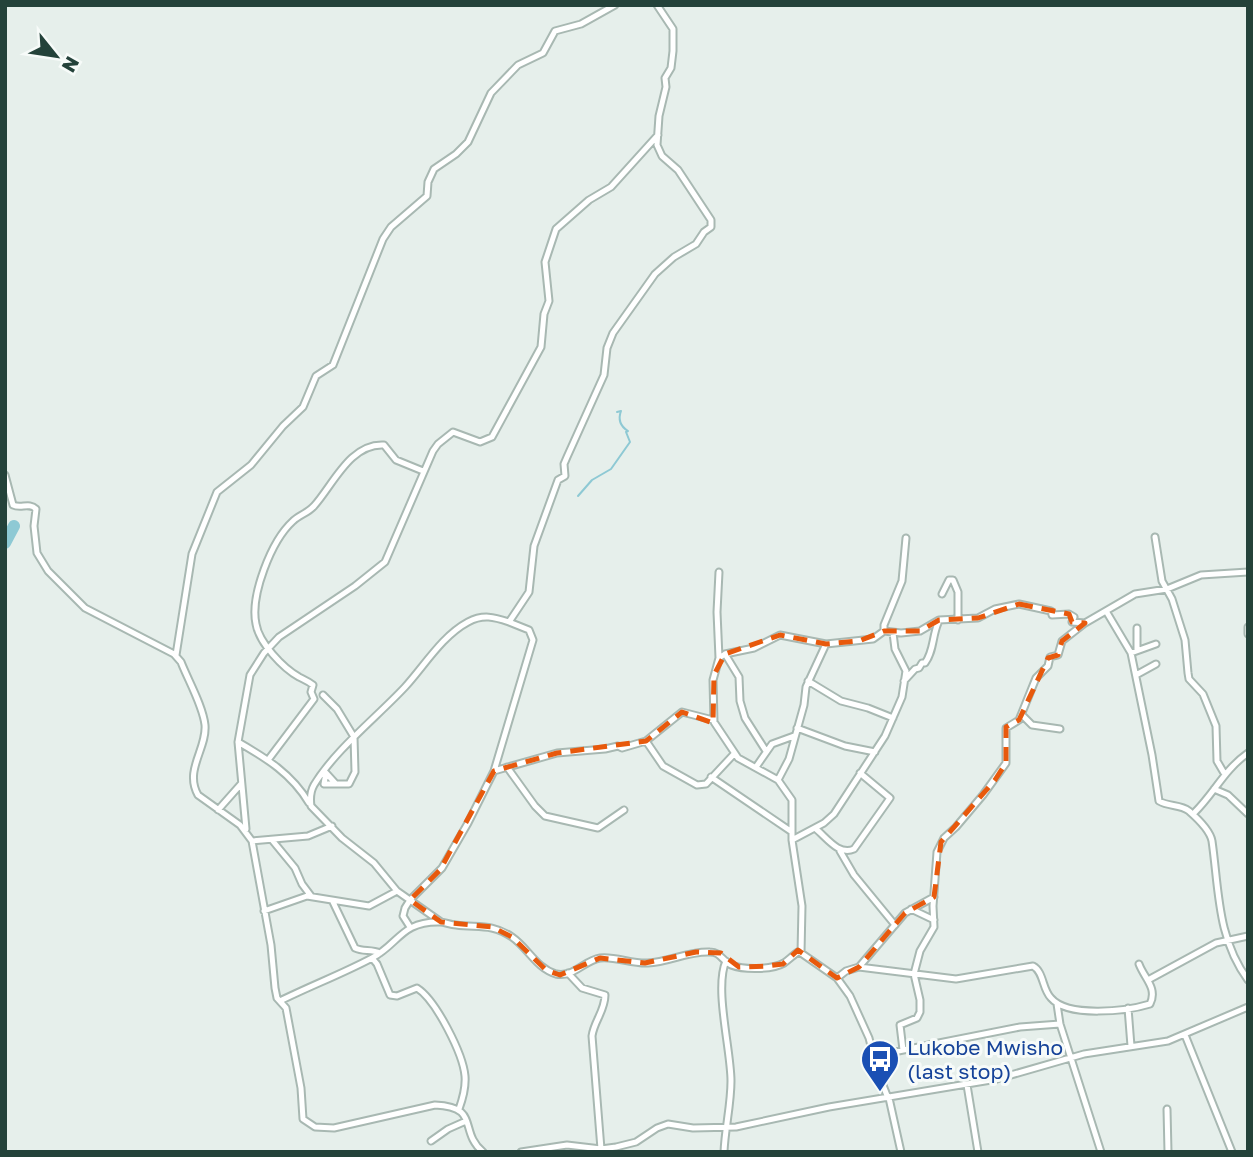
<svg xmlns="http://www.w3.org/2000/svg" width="1253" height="1157" font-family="'Golos Text',sans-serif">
<rect width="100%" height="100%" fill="#e6efeb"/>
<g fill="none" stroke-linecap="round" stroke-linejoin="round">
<path stroke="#8ec9d4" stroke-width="2" d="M578,496l14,-16 19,-11 19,-27 -4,-10 2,-1c-8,-5 -10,-12 -7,-20l-4,1"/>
<path stroke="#8ec9d4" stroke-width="12" d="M5,543l9,-17"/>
<defs>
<path id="street" d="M5,475l8,30c8,4 16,-3 23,4l-2,17 3,27 11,18 37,37 89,46 7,8c7,18 22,44 24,63 2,24 -21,45 -7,70l42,30 12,16 19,104 4,43 2,10 9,10 15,80 2,31 12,8 19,1 101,-23c46,2 23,26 48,47
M1155,537l7,44 10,18 13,41 3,33 1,6 14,15 13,32 1,35 7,12
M719,572l-2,40 2,46
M942,594l7,-14h4l5,12v28
M1106,611l25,42 21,102 7,46c10,6 21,3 30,10 8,7 21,19 23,30 7,49 5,97 36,139
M1248,627v7
M884,631v-6l18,-44 4,-43
M1137,650v-22
M1131,653l25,-9
M725,654l14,23 1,24 5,17 21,33
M176,655l16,-101 25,-62 34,-27 32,-39 20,-19 13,-31 17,-11 50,-126 8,-12 36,-31 1,-14 6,-13 22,-15 12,-12 23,-49 27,-28 25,-12 12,-22 26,-7 34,-19
M1136,675l20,-11
M808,681l33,20 27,7 25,10
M904,681l11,-12 4,-1 3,-5h3c9,-12 7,-26 13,-40
M323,695l14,14 17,28 1,35 -6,12h-13l-10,-11 -2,11h12
M1022,715l10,10 28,4
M797,728l48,18 30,6
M646,741l17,25 34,19 9,-1 28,-30
M238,742c28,16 54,32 71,61
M268,760l46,-61 -3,-7 2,-7c-5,-4 -8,-5 -14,-8 -16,-9 -40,-34 -43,-53 -6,-28 15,-83 37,-103 6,-6 15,-8 21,-15 19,-21 36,-63 70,-61l12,15 27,11
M507,767l28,39 10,10 53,12 26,-18
M756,767l16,-23 22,-8
M494,771l39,-131 -4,-10 -20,-8 20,-30 5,-46 24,-66 7,-4 -1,-12 3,-7 37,-82 3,-27 6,-15 42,-59 19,-17 22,-13 8,-12 7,-5v-7l-33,-50 -16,-14 -5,-11 2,-29 7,-29 -1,-9 6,-10 2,-17v-22l-16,-24
M711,777l81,55
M778,780l11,-21 15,-54 2,-18 20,-43
M1214,789l14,6 20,19
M218,810l23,-26
M1195,812c20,-20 29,-42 53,-59
M246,829l-8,-87 12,-67 14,-22 15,-16 76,-51 30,-24 48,-111 5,-7 15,-12 27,10 12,-5 49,-90 3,-33 5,-13 -4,-39 11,-33 33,-29 22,-13 47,-52
M816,829c11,9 23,27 38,20l36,-51 -30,-25
M272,840l23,28 7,16 9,12
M792,840l32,-17 10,-9 51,-78 17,-39 4,-26 -11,-22 -2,-16
M252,841l56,-5 24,-10
M840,851l14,24 41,50
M333,902l22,46c8,4 16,1 25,5
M911,909l23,11
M264,911l43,-15 62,10 28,-15
M441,922l-44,-31 -23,-28 -32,-25 -31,-32c-1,-7 -1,-14 3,-21 21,-35 63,-68 91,-98 20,-22 37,-51 63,-65 15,-8 26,-5 41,0
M410,927l-7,-11 2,-8 5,-8 32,-32 26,-45 26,-52 63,-18 48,-4 13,-3 4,2 24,-7 36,-29 31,8
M372,958l5,6 13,31 7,1 20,-8c19,12 46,66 48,88 1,12 -2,22 -6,33
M859,967l46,-54 29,-16
M568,973l14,15 23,7c0,16 -11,26 -13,41l9,113
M837,978l9,-7 13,-4 97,12 77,-13c11,6 9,23 18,32 17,20 76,13 99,6 8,-16 -6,-26 -11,-40
M1148,980l68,-37 32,-7
M280,1001c30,-15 62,-27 92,-43 27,-14 29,-37 68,-36 5,0 10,3 16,3 22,3 35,-2 56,12 16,11 24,31 44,37 17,4 29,-14 44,-16 15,-2 32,6 48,5 21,-1 40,-12 62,-11 11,0 12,9 21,13 13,5 41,5 53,-2 6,-4 10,-9 17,-13
M1057,1004l3,20 41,128
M1128,1008l3,38
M1185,1035l47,117
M903,1050l-3,-25 17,-7 3,-6v-12l-6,-26 6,-23 14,-24 -1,-21 4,-54 7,-14 12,-11 27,-32 23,-32v-35l13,-8 17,-42 12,-12 2,-9 8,-2 4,-14 23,-18
M873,1056l147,-29 40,-3
M967,1085l11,67
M888,1098l-11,-28 -8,-32 -19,-42 -13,-18 -36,-25 1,-47 -10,-66v-40l-14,-20 -40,-22 -24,-36 -1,-42 6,-22 6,-4 29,-6 26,-13 46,9 47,-5 11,-8 17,2 19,-2 19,-11 39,-2 17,-9 24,-5 32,7 1,4 17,-1 5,3 -2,5 13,1 50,-29 32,-5 34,-14 47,-3
M889,1098l12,54
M1167,1109l1,43
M431,1141l17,-12 18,-8
M521,1152l46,-7 34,4 15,-2 20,-5 21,-14 11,-4 25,4 43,-1 93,-20 168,-28 87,-25 84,-13 80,-34
M724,1152c1,-24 7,-47 7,-71 0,-31 -17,-93 -5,-120"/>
</defs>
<use href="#street" stroke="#a8b8b2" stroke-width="9"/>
<use href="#street" stroke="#fff" stroke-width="5"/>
</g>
<path fill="none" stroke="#e8590c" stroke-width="5" stroke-dasharray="14 9" stroke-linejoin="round" d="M1019,604l50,10 3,8 13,1 -23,18 -4,14 -10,3 -29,62 -13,7v36l-11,17 -54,62 -7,55 -29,16 -46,54 -22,11 -39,-28 -15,14 -16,2 -28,1 -18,-14 -25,-1 -51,11 -45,-5 -40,17 -14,-5 -34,-33 -20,-10 -51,-5 -31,-22 30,-30 54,-99 63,-18 89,-12 36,-29 31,11 1,-48 11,-21 55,-19 46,9 33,-3 25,-10h36l19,-11 39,-2z"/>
<defs>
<symbol id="bus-pin" viewBox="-11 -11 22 30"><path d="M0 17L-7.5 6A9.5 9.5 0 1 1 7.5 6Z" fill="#1a4fb4" stroke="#f7fbf9"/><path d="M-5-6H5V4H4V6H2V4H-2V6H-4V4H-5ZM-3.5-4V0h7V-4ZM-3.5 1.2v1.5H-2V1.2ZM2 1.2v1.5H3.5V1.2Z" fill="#fff"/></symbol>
</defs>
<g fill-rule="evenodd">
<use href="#bus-pin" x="858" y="1037" width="44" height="60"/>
</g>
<g text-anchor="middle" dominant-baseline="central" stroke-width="6" stroke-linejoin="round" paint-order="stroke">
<g font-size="21" fill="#164399" stroke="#f7fbf9" text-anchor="start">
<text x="907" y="1047">Lukobe Mwisho<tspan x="907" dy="24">(last stop)</tspan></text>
</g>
</g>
<rect width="1253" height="1157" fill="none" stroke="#24423a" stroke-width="14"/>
<g transform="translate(56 56) rotate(120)" stroke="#f7fbf9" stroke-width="5" paint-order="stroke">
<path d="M0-5L12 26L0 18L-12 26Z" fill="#24423a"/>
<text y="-10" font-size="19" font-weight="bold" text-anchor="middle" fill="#24423a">N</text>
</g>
</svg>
